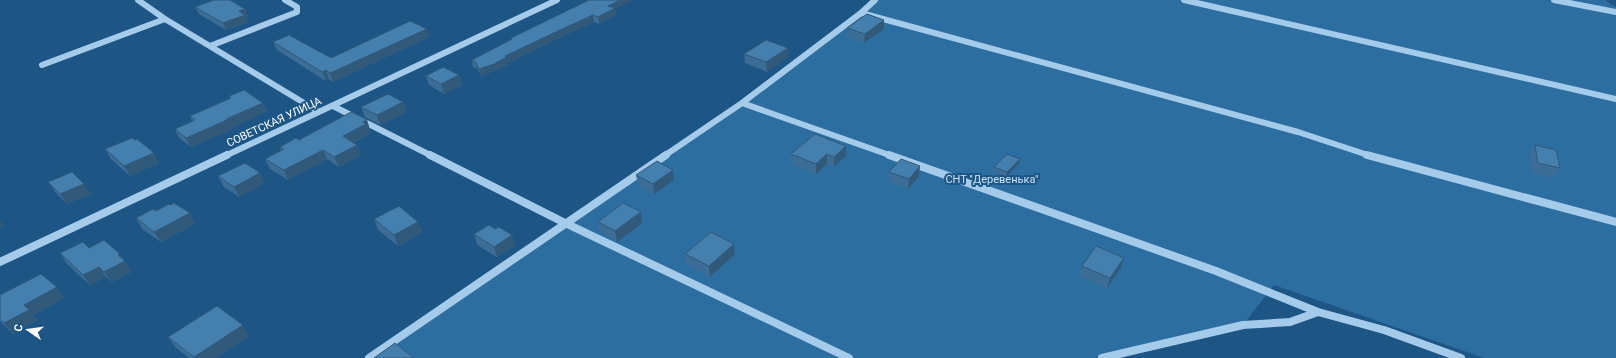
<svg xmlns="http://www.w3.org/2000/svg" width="1616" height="358" font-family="Roboto,sans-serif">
<rect width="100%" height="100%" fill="#1d5585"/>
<path fill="#2d6ea1" d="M875,0h730l11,7v351h-132l-210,-73 -31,40 -141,33h-733l373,-255z"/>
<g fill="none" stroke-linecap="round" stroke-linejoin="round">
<path stroke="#a4cbea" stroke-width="6" d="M138,0l27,19 154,93
M1184,0l432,99
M1554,0l62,12
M861,13l437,119 73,24
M210,46l87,-34v-5l-12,-7
M42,65l123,-46
M742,103l150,53
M333,106l99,50
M225,156l332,-156
M664,156l78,-53 119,-90 14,-13"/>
<path stroke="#a4cbea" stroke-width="8" d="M430,155l135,68 284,135
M889,155l327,116 102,41
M1367,155l249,67
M0,262l227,-107
M369,358l297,-203
M1102,358l141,-33 47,-3 28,-10 66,18 77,28"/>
</g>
<path fill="#3b6d96" d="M195,7l50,2 3,7 -2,1 2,5 -22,8 -27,-16z
M615,9l1,6 -17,9 -5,-2 -33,15 -53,26 1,1 -14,7 -14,5 -4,-8 -4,-1 -1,-7 39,-20v-2z
M847,28l37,1 -20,14 -18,-6z
M429,37l-96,45 -4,-3 -3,2 -49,-31 -4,-8 58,16z
M788,48v9l-21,15 -22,-9 -1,-9z
M459,75l3,10 -18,9 -15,-9 -3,-9z
M229,96l34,7 4,8 -36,17 1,1 -41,18 -12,-9 -4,-9 17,-8 -2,-5 40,-17z
M403,102l3,10 -26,13 -15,-8 -4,-10z
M367,120l3,10 -1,1 1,2 -17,10 4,2 4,10 -22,12 -12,-8 -39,21 -18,-11 -5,-10 16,-9 -1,-3 19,-7z
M815,134l31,22 -12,10 -7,-2 -11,10 -25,-10v-10z
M1535,145l25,23 -7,10 -21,-5 -3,-18z
M105,149l54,14 -29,13 -19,-17z
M1020,159l-1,5 -13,13 -13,-5 1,-5z
M673,170l1,10 -20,14 -16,-9 -2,-10z
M889,172l30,4 -11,13 -19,-7z
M260,173l5,10 -26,14 -15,-10 -6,-11z
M48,182l43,12 -24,10 -12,-12z
M171,205l19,8 5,11 -34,18 -19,-13 -6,-11z
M374,219l44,3 4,10 -24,14 -20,-16z
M598,222l44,1 -25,19 -17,-10z
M474,234l38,1 3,11 -18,11 -20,-12z
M89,248l35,12 8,12 -20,10 -6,-5 -16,8 -23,-21 -7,-11z
M685,254h50l-25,23 -24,-13z
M1082,266l39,2 -14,20 -28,-12z
M57,287l7,11 -31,17 4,5 -24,14 -13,-13v-26z
M249,336l-34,22h-26l-14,-11 -7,-10z"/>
<path fill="#30597a" d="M620,0h14l-19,9 1,6 -17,9 -1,-7 10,-11z
M245,9l3,7 -2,1 2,5 -22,8 -3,-7 16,-12z
M593,15l1,7 -33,15 -53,26 1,1 -14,7 -14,5 -2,-7 81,-39z
M884,20v9l-20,14 1,-9z
M427,29l2,8 -96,45 -3,-9z
M788,48v9l-21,15 -1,-10z
M326,70l3,9 -3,2 -4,-9z
M459,75l3,10 -18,9 -3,-10z
M403,102l3,10 -26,13 -3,-10z
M263,103l4,8 -36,17 1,1 -41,18 -5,-9z
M367,120l3,10 -1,1 1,2 -23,13 -4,-10 20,-14z
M357,145l4,10 -22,12 -5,-10z
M846,146v10l-12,10v-9z
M323,150l4,9 -39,21 -4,-10z
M154,153l5,10 -29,13 -6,-10z
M827,154v10l-11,10v-10z
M1020,159l-1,5 -13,13 1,-5z
M920,166l-1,10 -11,13 1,-10z
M673,170l1,10 -20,14 -1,-10z
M260,173l5,10 -26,14 -5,-10z
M84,184l7,10 -24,10 -7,-10z
M641,212l1,11 -25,19 -2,-11z
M190,213l5,11 -34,18 -7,-10z
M0,220l4,5 -4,2z
M418,222l4,10 -24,14 -4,-11z
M512,235l3,11 -18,11 -3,-10z
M734,244l1,10 -25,23 -1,-11z
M120,254l12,18 -20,10 -8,-10 14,-17z
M1124,258l-3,10 -14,20 3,-10z
M99,267l7,10 -16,8 -7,-10z
M57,287l7,11 -31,17 4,5 -24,14 -9,-11 20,-18z
M243,325l6,11 -34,22h-20l-1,-1z"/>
<path fill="#457fae" stroke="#30597a" d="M214,0h16l15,9 -6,2 6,4 -22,8 -28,-16z
M589,0h31l-12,6 7,2 -17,9 -5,-2 -33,15 -55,26 2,1 -13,7 -15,5 -4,-8 -3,-1 40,-21 -1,-1z
M867,14l17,6 -19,14 -18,-6z
M410,21l17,8 -97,44 -4,-3 -4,2 -49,-30 16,-7 42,23z
M766,40l22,8 -22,14 -22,-8z
M443,67l16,8 -18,9 -15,-8z
M244,90l19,13 -37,16 1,1 -41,18 -11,-9 20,-9 -5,-4 41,-18 -2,-2z
M388,94l15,8 -26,13 -16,-8z
M351,112l16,8 -4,2 3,2 -23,12 14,9 -23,12 -11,-7 -39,20 -19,-11 19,-10 -4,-2 16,-9 3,2z
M815,134l31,12 -12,11 -7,-3 -11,10 -25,-10z
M132,138l3,2 2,-1 17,14 -30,13 -19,-17z
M1535,145l21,5 4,18 -22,-5z
M1007,154l13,5 -13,13 -13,-5z
M901,159l19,7 -11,13 -20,-7z
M657,161l16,9 -20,14 -17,-9z
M245,163l15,10 -26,14 -16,-11z
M72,172l12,12 -24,10 -12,-12z
M174,203l16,10 -36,19 -18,-14 17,-9 3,2 13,-7 2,1z
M623,203l18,9 -26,19 -17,-9z
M399,206l19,16 -24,13 -20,-16z
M489,225l6,4 4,-2 13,8 -18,12 -20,-13z
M711,232l23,12 -25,22 -24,-12z
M104,240l16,14 -2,1 7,6 -21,11 -5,-5 -16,8 -23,-22 23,-11 6,6z
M1096,246l28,12 -14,20 -28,-12z
M41,274l16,13 -33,18 5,5 -25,13 -4,-4v-24z
M217,306l26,19 -49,32 -26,-20z
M395,343l19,15h-40z"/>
<g text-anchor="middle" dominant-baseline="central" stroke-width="4" stroke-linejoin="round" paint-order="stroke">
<g font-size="11" fill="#fff" stroke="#1d5585">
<text transform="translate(274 122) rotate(-25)">СОВЕТСКАЯ УЛИЦА</text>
</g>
<g font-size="11" fill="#c9e3f8" stroke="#1d5585">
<text x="992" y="179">СНТ "Деревенька"</text>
</g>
</g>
<g transform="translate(28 330) rotate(283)" stroke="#1d5585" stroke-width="3" paint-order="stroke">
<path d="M0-3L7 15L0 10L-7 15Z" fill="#ffffff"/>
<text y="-6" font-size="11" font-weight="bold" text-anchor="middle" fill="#ffffff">С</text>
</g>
</svg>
